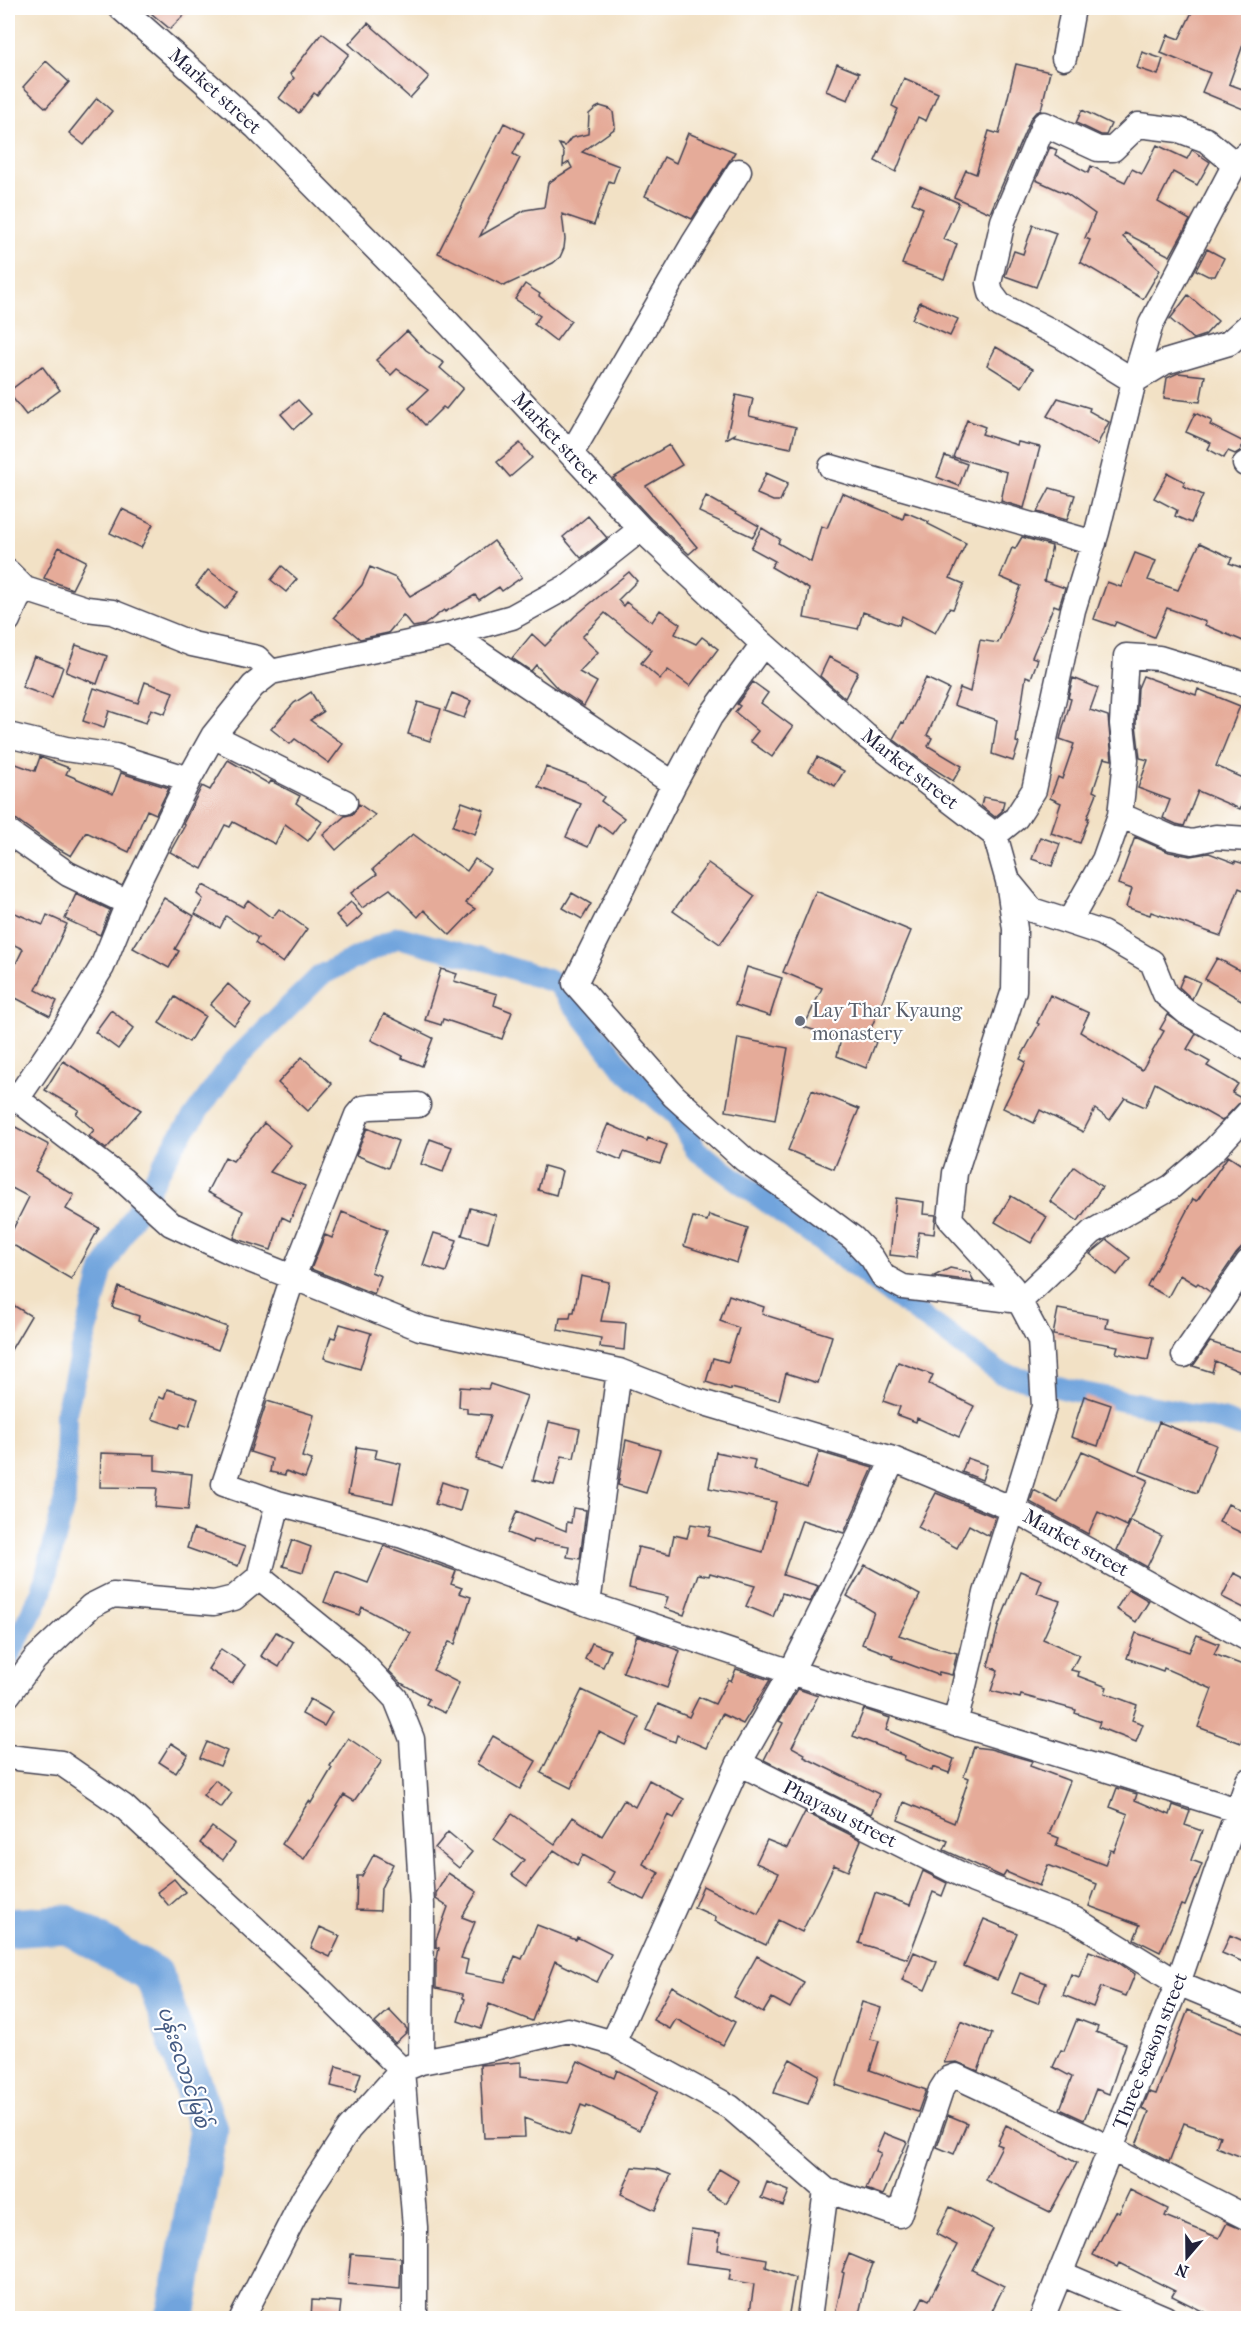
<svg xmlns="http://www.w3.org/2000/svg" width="1256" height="2326" font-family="'IM FELL French Canon','Noto Sans Myanmar',serif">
<rect width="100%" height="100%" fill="#fff"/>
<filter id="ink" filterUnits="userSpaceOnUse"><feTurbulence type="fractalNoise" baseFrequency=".0167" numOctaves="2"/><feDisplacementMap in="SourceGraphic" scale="12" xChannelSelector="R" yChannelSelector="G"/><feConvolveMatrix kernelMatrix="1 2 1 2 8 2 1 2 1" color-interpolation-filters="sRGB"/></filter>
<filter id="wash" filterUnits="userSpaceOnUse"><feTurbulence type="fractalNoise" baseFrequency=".008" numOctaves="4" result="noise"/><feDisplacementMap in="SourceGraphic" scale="24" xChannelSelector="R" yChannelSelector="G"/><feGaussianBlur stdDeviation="1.35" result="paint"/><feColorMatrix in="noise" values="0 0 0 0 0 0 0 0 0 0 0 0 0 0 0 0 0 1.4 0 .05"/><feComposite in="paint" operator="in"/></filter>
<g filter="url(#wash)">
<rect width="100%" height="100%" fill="#f2e1c5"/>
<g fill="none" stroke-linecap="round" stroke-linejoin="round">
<path stroke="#71a4dd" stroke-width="22" d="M8,1658l34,-66 23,-93 1,-87 36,-141 73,-128 58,-81 88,-87 77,-38 90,24 69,22 68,88 51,44 20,35 304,223 83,20 139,27 26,9"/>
<path stroke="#71a4dd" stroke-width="39" d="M8,1928l58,-4 88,51 54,154 -31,182 -3,7"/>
</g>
<g id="blocks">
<path fill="#e5ab99" d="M145,8h46l-21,21z
M1194,8h54v35l-4,-1 -15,42 19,7v20l-46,-19 8,-19 -49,-20 7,-18 11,4z
M368,23l61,54 -19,21 -61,-54z
M322,33l27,21 -32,41 -3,-2 -15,20 -20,-15 15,-20 -4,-4z
M1142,52l21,7 -5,16 -21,-7z
M46,61l23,21 -23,26 -23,-21z
M837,64l22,9 -11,27 -22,-9z
M1016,64l34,8 -9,38 -6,3 -4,5 -41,95 -36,-16 12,-27 10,4 13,-43 10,3z
M904,78l34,15 -12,28 -8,-4 -22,55 -21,-11 23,-52 -6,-3z
M97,98l15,13 -28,34 -15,-12z
M600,106l10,3 3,3 2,14 -1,3 -32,23 37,14 -6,17 -4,-2 -15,44 -32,-11 3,25 -1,9 -4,9 -7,6 -49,23 -66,-33 66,-130 20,10 -11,21 7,4 -40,78 45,-26 19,-3 4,-24 24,-15 -3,-6 -6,4 1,-13 -5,-9 6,2 6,-8 17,-4 1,-20 7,-6z
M1082,110l29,14 -5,11h-5l-25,-12z
M688,133l47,19 -43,67 -47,-23 19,-39 12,6z
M1157,145l30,14 5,-9 18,12 -13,23 -24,-13 -15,30 32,18 -20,36 -45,-23 -2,4 37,33 -17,29 -63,-37 10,-22 -5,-2 10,-24 -28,-20 -31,-14 14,-33 7,3 -2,5 33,18 3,-7 34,16 7,-13 10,5z
M920,186l39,17 -16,36 14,5 -13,35 -42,-15 21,-56 -11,-5z
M1033,225l23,8 -20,54 -31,-11 9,-25 9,3z
M1207,249l17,9 -9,18h-7l-12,-6z
M525,284l15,10 -1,2 32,25 -15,20 -22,-17 6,-8 -25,-17z
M1188,295l30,26 -13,14 -12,4 -23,-20z
M920,302l38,17 -8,17 -38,-17z
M407,331l19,20 18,12 -4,5 23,20 -17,21 -3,-2 -18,18 -16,-17 19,-18 -31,-21 -6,6 -15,-15z
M996,347l37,22 -11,18 -35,-22z
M42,366l18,24 -34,25 -18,-23z
M1178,373l27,3 -5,26 -36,-4 3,-20z
M736,395l17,4 -4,17 47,11 -5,21 -57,-12 1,-2 -9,5z
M1058,398l32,10 -1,3 20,11 -12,23 -50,-29z
M298,400l13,14 -17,15 -13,-15z
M1195,413l17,8 -2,4 34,17 -4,9 -5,3 -7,-3 -4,7 -16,-9 3,-6 -25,-11z
M967,420l18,7 -3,7 35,11 1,-3 22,5 -16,61 -23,-7 6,-29 -54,-15z
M520,443l12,15 -22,19 -13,-15z
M669,445l13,20 -36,21 51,61 -8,7 -38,-35 -38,-41z
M945,456l22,8 -8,22 -22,-9z
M766,473l22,10 -8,18h-7l-16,-7z
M1168,473l17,9 -2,4 20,9 -12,28 -16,-7 2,-6 -23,-12z
M1050,488l25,7 -8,25 -30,-8z
M842,493l61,26 2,-7 24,10 -1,2 38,19 -16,35 14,6 -11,25 -4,-1 -14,25 -33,-17 -3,9 -36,-13 -5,17 -54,-11 5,-29 -38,-22 4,-6 -24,-13 11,-20 18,11 -2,4 33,19 10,-36 6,2z
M706,496l53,30 -6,11 -54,-25z
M122,509l31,15 -12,24 -31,-15z
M588,516l19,22 -26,20 -18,-21z
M1022,537l30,9 -8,35 21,7 -6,19 -5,-2 -22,52 6,2 -7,19 -5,-2 -10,66 3,1 -6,18 -21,-7 5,-34 -43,-15 6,-17 10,4 10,-52 18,3 23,-57 -21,-9 12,-29 3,1z
M494,541l28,36 -20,14 -3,-4 -20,13 -4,-5 -30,17 -1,-2 -20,15 -11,2 -10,-12 -15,18 -28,6 -26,-22 28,-32 8,-18 26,11 14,18 42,-24z
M1200,543l32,15 -3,5 19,7v73l-43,-18 1,-3 -39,-14 -13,29 -38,-15 -2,4 -20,-7 13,-37 14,5 14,-34 21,8 -8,19 30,10z
M59,547l27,14 -14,28 -28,-11z
M282,566l15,13 -11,13 -15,-12z
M208,570l30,22 -13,17 -29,-23z
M629,572l8,9 -19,19 5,6 3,-4 26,20 8,-12 20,14 -5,10 21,10 6,-7 16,12 -28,37 -22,-16 -8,9 -19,-16 11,-13 -47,-37 -23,24 16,15 -19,20 18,10 -13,24 -27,-18 -21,-23 -5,6 -19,-13 20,-24 13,12 30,-30z
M76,645l31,11 -10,28 -31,-12z
M34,656l29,11 -11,31 -30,-11z
M829,657l29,15 -13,26 -25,-22z
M1143,676l53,19 2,-6 42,17 -24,60 32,14v8l-8,21 -42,-18 -14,35 -8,-2 -13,-6 7,-18 -32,-12 10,-28 -8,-2 -4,-34 2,-36z
M926,678l23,11 -22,46 5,3 -4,8 34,20 -9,15 -27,-17 -33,-25 9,-17 2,1z
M1073,678l25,10 -8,22 18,6 4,44 -8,-2 -11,33 4,2 -10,25h2l-9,25 -29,-10 10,-30 -11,-5 8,-21 4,2 12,-35 -14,-5 11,-40 -3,-1z
M145,682l28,10 -8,22 -14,-5 -5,14 -37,-12 -5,17 -21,-7 11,-33 44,15z
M753,682l15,11 -7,10 32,24 -21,30 -22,-16 8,-10 -23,-19 5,-6 -3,-2z
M311,692l12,20 -13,8 33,24 -14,19 -34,-24 -5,5 -19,-15 23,-26z
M452,693l19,8 -7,17 -19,-7z
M418,702l23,7 -11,32 -22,-7z
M40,757l29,11 -3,6 47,20 8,-21 48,15 -13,26 -9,-4 -18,42 -43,-20 -15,24 -19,-11 -35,-25 -9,-3v-56l27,10z
M817,757l27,14 -9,15 -26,-15z
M228,760l41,24 2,-3 29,15 -4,7 26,19 -14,19 -23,-17 -10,20 -42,-22 -3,5 -5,-2 -23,44 -32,-17 15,-27 -2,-1 19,-38 8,4z
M546,767l39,15 19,15 -3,4 23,17 -12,16 -14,-10 -10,23 -22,-10 15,-33 -43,-17z
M983,797l21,4 -2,10 -7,6 -14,-11z
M462,802l22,8 -9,24 -22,-8z
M359,804l16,11 -39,35 -13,-15 22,-19 8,-2z
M413,834l28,21 1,-1 25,17 8,-12 15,10 -24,34 9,6 -25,26 -26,-25 -6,7 -28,-28 -28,19 -11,-15 26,-19 -4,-5z
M1040,837l20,7 -8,22 -20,-7z
M1135,837l34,15 21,4 19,-3 26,10v-2l13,4v27l-9,-4 -18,48 -70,-24 -1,3 -24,-8 6,-18 -14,-5z
M708,863l47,33 -35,48 -47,-33z
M203,885l40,22 5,-7 24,18 7,-9 28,20 -24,34 -28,-20 3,-5 -32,-22 -6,12 -25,-14 8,-15 -6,-5z
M816,891l95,40 -44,107 9,4 -10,26 -29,-12 4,-17 -37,-12 18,-39 -39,-16z
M572,893l19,11 -9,15 -19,-11z
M76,894l34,16 -10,25 -35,-16z
M164,898l30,18 -19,33 4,2 -10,17 -36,-20z
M351,902l11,13 -15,13 -11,-13z
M8,910l35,15 4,-10 20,9 -31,66 21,11 -7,15 -42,-22v-14l15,-31 -15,-7z
M1217,958l31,17v29l-43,-25z
M747,967l35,11 -12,38 -35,-11z
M441,969l16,5 -3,7 43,13 -3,11 18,7 -10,27 -59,-20 -2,6 -16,-5z
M1184,975l16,7 -8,17 -13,-12z
M228,984l23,20 -17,21 -24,-20z
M1050,995l39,18 -9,19 62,38 22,-39 -4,-2 8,-14 28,19 -9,15 23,13 -3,4 31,18 -6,9 11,6 -21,22 -67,-38 -10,24 -20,-9 -15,22 -15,-11 -12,23 -43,-22 -6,13 -31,-15 23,-46 -6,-3 19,-35 -2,-1z
M175,997l30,19 -16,26 -30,-19z
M111,1010l23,18 -16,21 -23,-17z
M384,1014l49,24 -11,28 -20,-8 1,-2 -32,-16z
M738,1038l50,10 -13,72 -49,-9z
M302,1057l30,27 -24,27 -30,-28z
M63,1061l78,49 -35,39 -17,-13 5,-6 -18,-16 3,-4 -34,-20z
M812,1090l47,19 -25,60 -46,-19z
M8,1123l41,22 -14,26 39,24 -8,14 33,19 -28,51 -63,-37v-3l21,-42 -21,-11z
M264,1123l27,22 -21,27 35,14 -15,35 -8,-4 -11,33 -37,-12 9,-27 -36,-19 18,-35 8,4z
M608,1124l39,17 1,-3 19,7 -7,19 -36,-12 -3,8 -24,-10z
M367,1128l31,13 -10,27 -32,-13z
M430,1139l22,8 -9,25 -22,-8z
M1228,1156l20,13v72l-12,13 -26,38 -12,-9 -2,2 -16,-10 -12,22 -21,-11 46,-87 4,2z
M544,1166l18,5 -6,24 -18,-5z
M1074,1167l28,20 -24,34 -28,-20z
M1011,1196l36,21 -16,26 -36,-21z
M896,1198l28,4 -1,12 13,1 -2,19 -15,-2 -3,26 -26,-3z
M470,1208l26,7 -8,28 -26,-8z
M342,1212l45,18 -16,42 10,4 -7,18 -63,-25 14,-34 7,3z
M709,1215l39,13 -11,35 -53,-17 9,-29 14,4z
M434,1233l23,7 -11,32 -23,-7z
M1107,1240l23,18 -13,17 -27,-21z
M950,1268l19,4 5,9 -40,-5z
M581,1276l28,6 -8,39 25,2 -2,27 -24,-3 1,-9 -43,-8 2,-12h10l1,-6h3z
M119,1287l108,40 -9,23 -80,-29 1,-5 -27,-9z
M729,1295l35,12 -2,7 70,22 -14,47 -32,-10 -7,27 -48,-12v2l-25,-8 7,-24 15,4 11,-34 -19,-7z
M8,1302l23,14 -23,39z
M1058,1309l50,9 -2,10 47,9 -5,23 -32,-7 2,-7 -65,-11z
M340,1324l31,9 -11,36 -36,-11 7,-21 4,1z
M1210,1342l38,12v21l-33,-14 -3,11 -19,-6z
M898,1362l35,13 -4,9 45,22 -15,31 -42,-19 -1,4 -19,-7 3,-8 -17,-6z
M490,1384l37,12 -26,72 -25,-9 15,-44 -24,-2v-5l-8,-1 1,-20 28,2z
M167,1389l31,10 -9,28 -8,-3 -2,4 -27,-9 7,-22 5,2z
M1084,1396l27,9 -13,41 -27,-9z
M267,1401l47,14 -12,42 10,3 -7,18 -19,-7 -1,4 -15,-3 2,-13 -22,-7z
M549,1422l31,7 -6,29 -12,-2 -8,29 -21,-5z
M1159,1422l57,23 -19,48 -57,-22z
M626,1440l34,10 -14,43 -28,-8z
M357,1447l20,3 -2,8 26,6 -8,39 -45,-9z
M1082,1451l66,29 -21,46 -29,-14 -10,22 -58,-32 4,-12 24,13z
M716,1452l39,8 -2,9 54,19 12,-36 54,16 -29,65 -42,-13 -19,55 35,11 -8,16 -28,-9 -9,24 -27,-11 9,-20 -45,-13 -1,3 -11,-2 -14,41 -20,-7 4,-11 -39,-9 9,-41 32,7 4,-19 13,3 4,-14 20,3 -3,9 55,16 13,-50 -67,-14z
M101,1453l54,2v15l37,4 -4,36 -33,-3 2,-19 -57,-1z
M967,1458l20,7 -5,15 -20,-8z
M442,1482l24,8 -6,21 -25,-7z
M936,1493l59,24 -6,19 -20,-11 -12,23 -39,-21z
M1228,1504l20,10v22l-29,-14z
M573,1508l13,2 -6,49 -13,-2 2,-11 -35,-6 -1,3 -25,-10 9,-22 49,20 1,-9 4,1z
M1131,1521l31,15 -15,31 -30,-17z
M193,1529l52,18 -7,19 -51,-18z
M292,1540l19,7 -8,25 -20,-6z
M384,1546l72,25 -5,13 11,4 -3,5 12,4 -16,47 -6,-2 -16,28 26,13 -14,30 -19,-9 3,-5 -28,-16 -12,-12 22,-38 -49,-26 -3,8 -35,-13 12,-31 32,12z
M865,1565l55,30 -21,40 34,12 24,6 -5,22 -13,-3 -1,3 -46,-17 1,-2 -31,-12 12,-32 -27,-16z
M1020,1571l22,9 -5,13 23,8 -17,38 36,16 -8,15 8,2 -1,4 29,11 -2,6 32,12 -5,15 11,4 -7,18 -38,-15 2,-5 -25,-9 1,-3 -55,-15 -1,3 -29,-7 7,-21 -10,-4 10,-39z
M1234,1573l14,7v30l-26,-13z
M1129,1589l20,12 -13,21 -20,-13z
M276,1632l17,10 -14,25 -18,-11z
M1136,1633l53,19 8,-17 22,9 -5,10 34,13v57l-7,19 -43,-16 14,-38 -48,-21 -1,3 -36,-13z
M637,1635l43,16 -13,37 -44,-16z
M592,1643l18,7 -7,17 -18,-8z
M221,1649l24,16 -13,19 -24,-15z
M736,1669l34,11 -27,44 -21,-10 -16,34 -29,-13 -2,7 -29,-12 12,-26 31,13 10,-20 16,7 13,-25 3,2z
M798,1689l20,7 -26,51 13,7 -1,3 75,37 -8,20 -107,-54 19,-37 -4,-2z
M582,1690l57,27 -14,28 -26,-13 -28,56 -30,-15z
M310,1699l22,13 -8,14 -22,-12z
M864,1709l26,9 -4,12 68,29 -5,14 -16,-6 -1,4 -28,-12 1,-3 -52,-20z
M493,1736l43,25 -16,28 -43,-25z
M348,1738l34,23 -28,40 -10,-6 -40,64 -22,-15 27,-43 2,2 21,-35 -2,-2z
M207,1742l20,9 -7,15 -20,-8z
M171,1743l17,11 -12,19 -17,-11z
M974,1747l16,2 42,12 -2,5 40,15 -21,53 10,4 -3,8 49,19 5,-15 4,1 14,-37 -18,-7 7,-19 20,6 -2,6 35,15 3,-10 17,6 -5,14 17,6 -11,29 11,4 -17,42 -4,-1 -21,47 -26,-13 6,-14 -51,-19 8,-22 -49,-19 -9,21 -33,-14 -3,5 -59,-27 4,-9 -50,-21 6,-18 50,21 15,-45 -5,-2z
M215,1780l17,13 -11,15 -18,-13z
M649,1780l35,19 -10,19 -6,-3 -25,49 16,9 -14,27 -37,-17 6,-11 -31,-17 -6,10 -23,-15 -27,36 -15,-11 12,-15 -30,-21 18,-25 43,30 18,-27 29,19 22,-36 11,7z
M805,1812l56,28 -13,31 -14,-6 -32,67 -24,-12 -12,25 -51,-24 1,-4 -22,-10 9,-21 55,28 21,-41 -23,-10 11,-23 20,8z
M212,1827l23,17 -12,16 -23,-17z
M448,1832l24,20 -13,16 -24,-20z
M374,1854l19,10 -12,24 -1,23 -24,-1 1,-34h5z
M923,1871l24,12 -5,13 -9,-4 -25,67 -49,-16 16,-50 35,12z
M448,1873l29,19 -15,25 13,5 -14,36 7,2 -3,14 40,8 10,-26 7,3 15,-34 39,15 1,-3 34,17 -14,28 -42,-21 -23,60 -43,-17 -8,25 -23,-8 7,-22 -2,-1v-4l-27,-6v-24l3,-16 -3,-1v-7l12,-33 -12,-8v-6z
M174,1879l11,13 -16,14 -12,-14z
M984,1919l33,14 -20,47 -33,-14z
M320,1927l20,9 -10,21 -19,-9z
M1230,1935l18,8v21l-26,-11z
M1089,1951l27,10 19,13 -9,22 -25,-9 -8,20 -30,-12 8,-21 8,3z
M914,1952l23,10 -12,28 -23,-10z
M757,1956l47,26 -14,26 -18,-10 -9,15 -29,-16z
M1020,1973l26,10 -8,20 -26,-10z
M672,1986l63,36 -12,23 -47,-26 -6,10 -17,-9z
M862,2002l19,6 -11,31 9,2 -9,29 56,20 -8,22 -82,-27z
M389,2010l18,19v3l-12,11 -20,-20z
M1188,2010l60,24v106l-6,17 -26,-10 4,-11 -36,-13 -15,39 -33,-17 13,-33 -7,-3 7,-17 7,2z
M1077,2019l21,8 -2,5 30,12 -17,50 -13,-5 -12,31 -24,-11 12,-32 -19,-10 8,-17 3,1z
M961,2021l31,13 -14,37 -21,-9 -13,1z
M790,2059l29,16 -11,29 -34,-11 4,-12z
M578,2061l36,17 3,-8 41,21 -19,39 -52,-25 -1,2 -5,-2 -11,30 -46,-17 1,19 -41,1 -4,-73 41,-3v14l47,6z
M336,2066l25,7 -6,19 -24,-6z
M948,2115l19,8 -13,31 -17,-7z
M1006,2125l71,38 -27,49 -65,-32 17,-34 -5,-2z
M884,2133l23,9 -24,53 -17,-6 15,-36 -5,-2z
M633,2167l23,2 15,6 -16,35 -34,-16z
M719,2169l20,12 -13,22 -19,-11z
M767,2182l22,9 -6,15 -22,-8z
M1130,2190l38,19 -3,7 54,22 8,-15 21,9v87h-30l-46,-23 3,-5 -56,-28 -2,4 -24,-12 22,-44 4,2z
M950,2207l43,22 -21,41 32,16 -16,33h-76l11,-22 6,3 28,-55 -21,-11z
M691,2229l29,4 -2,17 49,9 -1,8 29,11 -7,41h-39l5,-35 -25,-4 2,-11 -45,-6z
M351,2254l50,4 -1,31 -52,-5z
M849,2254l24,10 -7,18 -8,37h-24l10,-46 -2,-1z
M312,2300l29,2 -2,17h-28z"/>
</g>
</g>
<g filter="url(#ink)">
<use href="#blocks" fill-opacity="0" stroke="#413f50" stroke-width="1.5"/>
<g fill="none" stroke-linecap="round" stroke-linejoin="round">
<defs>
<path id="minor" d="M121,8l135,119 169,171 216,231 122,115 103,92 129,99 13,46 7,48 -1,61 -59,183 -5,46 62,68 28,53 4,67 -31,102 235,130
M1064,58l9,-50
M1235,164l-29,-24 -27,-10 -41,-5 -25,24h-15l-54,-25 -41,97 -14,62 2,10 9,12 61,31 73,45 17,-57 84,-160 13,-11
M571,454l122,-210 46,-73
M1245,464l3,1
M831,467l263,76
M8,572l17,17 62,20 25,3 80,32 65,14 14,14
M8,620l9,-20 8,-11
M451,634l223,150 36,-67 53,-73
M8,735l58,14 49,7 74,23
M213,736l132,66
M674,784l-99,199 99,113 71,64 56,39 52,39 19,20 11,18 20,11 117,14 72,-69 79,-45 42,-36 35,-38
M1120,815l52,23 20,4 24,-5 32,2
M8,832l60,42 60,29
M995,835l21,-17 18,-28 39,-180 24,-78 37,-151 31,-19 64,-19 19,-17
M1009,882l23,28 37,12 35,-62 16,-45 6,-55 -4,-36 4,-68 33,2 89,27
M1069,922l33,11 50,29 13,32 21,18 62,36
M8,1092l115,88 48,44 64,30 185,74 199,43 72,28 202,60 120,50 -27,84 -31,131
M17,1099l43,-63 42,-69 26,-64 61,-124 24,-43 40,-50 18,-14 180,-38 61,-17 58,-32 71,-56
M418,1105l-48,2 -7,1 -6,7 -64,162 -69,207 54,19 125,33 185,68 203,68 446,138
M1184,1355l64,-93
M259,1577l95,77 42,45 16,40 10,166 -1,157
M588,1604l31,-233
M8,1695l27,-36 56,-53 22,-11 101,8 20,-5 25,-21 19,-74
M8,1757l53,6 62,43 195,181 84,83 13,157v91
M739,1763l235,118 100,38 104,64 70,29
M613,2043l117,64 96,83 -17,128
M826,2190l73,25 42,-125 7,-11 8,-3 154,72 138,70
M1060,2273l105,45
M242,2318l62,-120 45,-69 53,-59 19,-8 68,-13 79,-19 45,13 126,-280 52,-91 69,-139 33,-74
M1042,2318l136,-335 70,-202"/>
</defs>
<use href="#minor" stroke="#413f50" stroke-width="27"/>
<use href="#minor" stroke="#fff" stroke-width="24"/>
</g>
</g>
<circle fill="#6b7280" stroke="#fff" stroke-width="2" cx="800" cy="1021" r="6"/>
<g text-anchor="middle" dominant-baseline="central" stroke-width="4.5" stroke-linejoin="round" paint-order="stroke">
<g font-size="20" fill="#22223b" stroke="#fff">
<text transform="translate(215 91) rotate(42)">Market street</text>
<text transform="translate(556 438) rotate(47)">Market street</text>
<text transform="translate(910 769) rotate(38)">Market street</text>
<text transform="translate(1076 1543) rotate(29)">Market street</text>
<text transform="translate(840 1814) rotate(27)">Phayasu street</text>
<text transform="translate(1150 2051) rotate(-68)">Three season street</text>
</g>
<g font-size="20" fill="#5b616d" stroke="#fff" text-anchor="start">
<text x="812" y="1010">Lay Thar Kyaung<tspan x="812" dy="23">monastery</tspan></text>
</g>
<g font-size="21" font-style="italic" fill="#465c84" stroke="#fff">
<text transform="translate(184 2067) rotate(72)">ပန်းလောင်မြစ်</text>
</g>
</g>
<rect width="1256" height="2326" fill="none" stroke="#fff" stroke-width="30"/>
<g transform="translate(1187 2257) rotate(200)" stroke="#ffffff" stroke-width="4.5" paint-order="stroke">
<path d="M0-4.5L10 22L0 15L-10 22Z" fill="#22223b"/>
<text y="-9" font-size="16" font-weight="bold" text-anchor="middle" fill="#22223b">N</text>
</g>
</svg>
